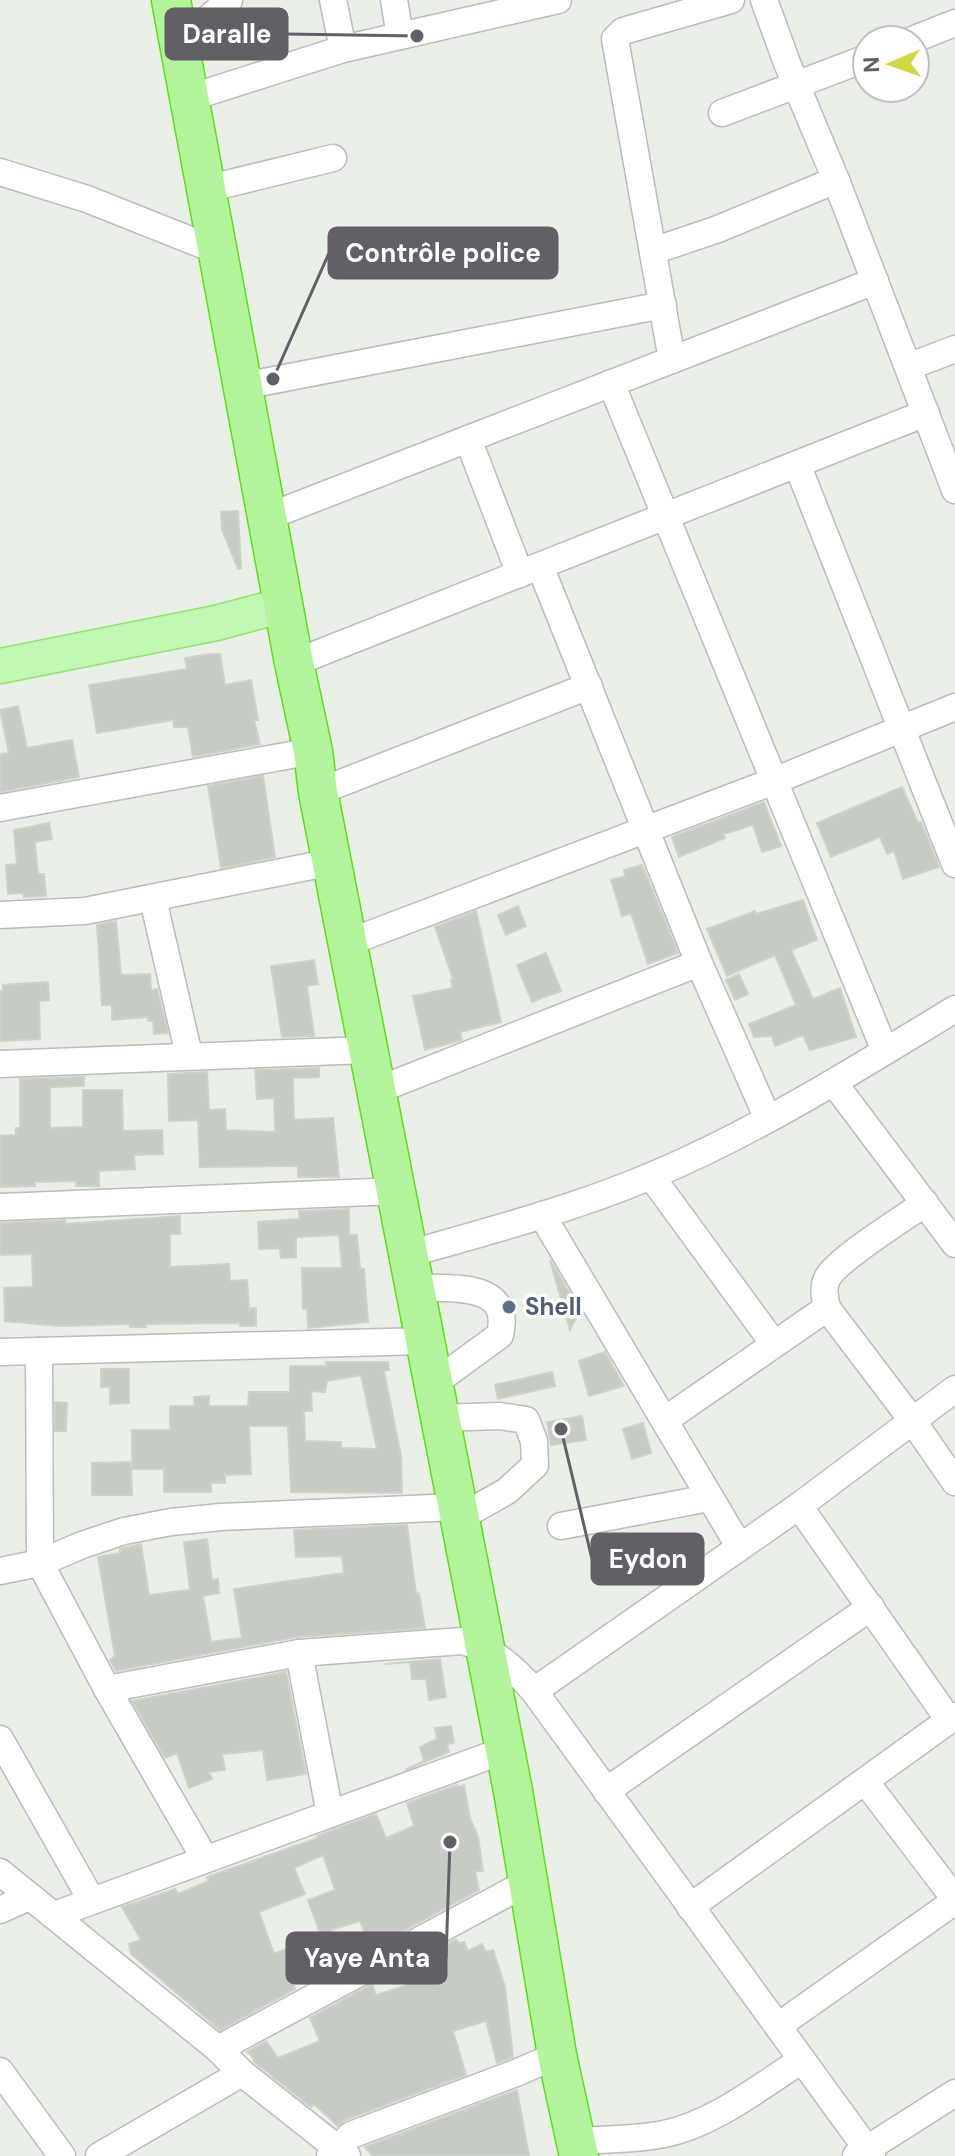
<svg xmlns="http://www.w3.org/2000/svg" width="955" height="2156" font-family="'DM Sans',sans-serif">
	<style>
		.building { fill: #c6cbc4; stroke: #cbd4c7; stroke-width: 2; fill-rule: evenodd }
		.lines { fill: none; stroke-linecap: round; stroke-linejoin: round }
		.minor-casing { stroke: #bdbac0; stroke-width: 29 }
		.major-casing { stroke: #90e46c; stroke-width: 37 }
		.highway-casing { stroke: #5ae017; stroke-width: 41 }
		.minor { stroke: #fff; stroke-width: 26 }
		.major { stroke: #c1f7b5; stroke-width: 34 }
		.highway { stroke: #b3f39b; stroke-width: 38 }
		.service-dot { fill: #5c6f8a; stroke: #fff; stroke-width: 3 }
		.labels { text-anchor: middle; stroke-width: 7; stroke-linejoin: round; paint-order: stroke }
		.service-label { font-size: 24px; font-weight: bold; fill: #4e5e75; stroke: #fff; text-anchor: start }
		.leader { fill: none; stroke: #635f66; stroke-width: 3 }
		.callout-dot { fill: #635f66; stroke: #fff; stroke-width: 3 }
		.callout { fill: #635f66; stroke: #635f66; stroke-width: 3 }
		.callout-label { font-size: 26px; text-anchor: middle; font-weight: bold; fill: #fff }
	</style>
	<rect width="100%" height="100%" fill="#eaefe8"/>
	<g class="building">
		<path d="M238 511 241 568 238 569 222 529 221 512Z"/>
		<path d="M210 654H220L225 685 251 680 258 720H254L260 744 193 757 188 727H174L173 720 97 733 89 685 187 669 185 658Z"/>
		<path d="M18 706 27 748 72 740 79 777 0 792V754L9 753 0 710Z"/>
		<path d="M263 776 275 857 221 868 208 786Z"/>
		<path d="M902 787 918 823 921 822 939 867 903 879 894 851 887 854 880 837 831 857 817 823Z"/>
		<path d="M764 802 781 846 762 852 753 825 723 834 725 838 679 857 672 837Z"/>
		<path d="M49 823 52 839 35 842 38 874H44L46 896 24 897V893L8 894 6 865 17 864 14 830Z"/>
		<path d="M642 865 678 953 648 964 631 913 622 916 611 880 625 876 624 870Z"/>
		<path d="M803 900 817 940 791 950 813 999 840 988 856 1037 810 1050 803 1035 775 1046 772 1036 754 1037 749 1024 796 1005 775 955 727 976 707 929 755 911 756 914Z"/>
		<path d="M518 906 526 926 506 935 498 915Z"/>
		<path d="M476 911 501 1022 460 1032 462 1040 425 1050 413 996 453 988 451 980 453 979 435 927Z"/>
		<path d="M116 921 121 975 150 974 151 990 157 989 168 1033 154 1034 153 1021H148V1017L112 1020V1005H102L97 925Z"/>
		<path d="M546 953 561 991 532 1002 517 965Z"/>
		<path d="M314 960 318 984 307 986 314 1036 282 1037 271 966Z"/>
		<path d="M739 974 748 994 735 1000 726 980Z"/>
		<path d="M48 982 49 1000 39 1001 40 1039 0 1041V991H3V985Z"/>
		<path d="M319 1068V1077L293 1078 294 1120 333 1118 339 1177H298V1166L200 1167 198 1120 169 1121 168 1074 207 1072 209 1110 225 1109 226 1130 275 1132 274 1098 257 1099 255 1070Z"/>
		<path d="M84 1077V1086L50 1087V1128L83 1127V1090H122L123 1131 162 1130 163 1154 134 1155 135 1169 99 1171V1186H76V1181L34 1182 35 1186 0 1187V1136L16 1135V1128H20V1079Z"/>
		<path d="M349 1209V1234L357 1235 360 1269H364L368 1322 308 1328 307 1309H303L302 1268H342L339 1235 296 1237V1257L281 1258 280 1248 259 1249 258 1222 299 1219V1211Z"/>
		<path d="M180 1216V1234H170V1267L229 1264 230 1281 247 1280 249 1308H256V1326H240V1323L146 1324V1327H130V1324L60 1326 5 1321 4 1288 33 1287 32 1254 0 1255V1223L65 1220V1224Z"/>
		<path d="M550 1260 580 1310 570 1330Z"/>
		<path d="M605 1352 624 1386 589 1396 579 1361Z"/>
		<path d="M326 1362H388L389 1370 384 1371 401 1456 402 1493 291 1492 288 1426H249L251 1474 225 1475V1483H211V1492H164V1469H132V1430H170V1406H194V1397L209 1396V1406H248L249 1392H290V1366H326ZM361 1375 377 1449 341 1448V1442L305 1441 304 1411H312L311 1391 325 1392 327 1381Z"/>
		<path d="M101 1369H129V1403L110 1404V1387H101Z"/>
		<path d="M552 1372 555 1386 498 1399 495 1385Z"/>
		<path d="M55 1402 67 1403 66 1431H55Z"/>
		<path d="M582 1416 586 1440 551 1445 547 1422Z"/>
		<path d="M643 1423 651 1453 632 1459 623 1429Z"/>
		<path d="M131 1462 132 1495H92V1463Z"/>
		<path d="M407 1525 416 1594 419 1593 425 1628 296 1637 116 1671 110 1660 115 1656 98 1557 120 1553V1549L141 1544 149 1595 190 1590 184 1542 207 1539 212 1580 218 1579 219 1593 203 1596 211 1642 242 1638 234 1589 344 1573 342 1556 296 1557 294 1530Z"/>
		<path d="M440 1659 446 1697 429 1700 426 1679H412L410 1662 385 1664Z"/>
		<path d="M286 1672 306 1774 267 1780 263 1750 222 1754 225 1770 209 1772 212 1779 189 1788 177 1753 165 1758 132 1701Z"/>
		<path d="M451 1726 454 1743 447 1744 449 1752 405 1770 424 1761 420 1747 437 1739 435 1728Z"/>
		<path d="M457 1785V1787L464 1785 470 1818 478 1837 483 1871H475L479 1890 371 1948 360 1921 330 1930 339 1959H341L343 1963 324 1974 317 1958 288 1969 295 1989 220 2030 131 1954 129 1944 141 1940 122 1907 175 1889 178 1894 209 1881 207 1877 318 1838 317 1836 376 1814 386 1838 414 1826 407 1803ZM323 1855 335 1890 308 1900 320 1933 309 1937 310 1940 274 1954 259 1912 305 1894 294 1868Z"/>
		<path d="M456 1939 459 1943 464 1942 468 1951 482 1944 486 1952 493 1950 505 1987 513 2057 497 2063 486 2021 453 2031 466 2075 345 2120 338 2126 314 2104 311 2107 253 2061 254 2058 247 2052 266 2041 278 2058 320 2041 310 2018 372 1984 376 1995 407 1985 402 1968Z"/>
		<path d="M517 2090 529 2156H373L365 2147Z"/>
	</g>
	<g class="lines">
		<defs>
			<g id="minor">
				<path d="M333 0 343 49"/>
				<path d="M394 0 400 36"/>
				<path d="M764 0 787 63 836 180 955 490"/>
				<path d="M912 40 955 23"/>
				<path d="M179 45 229 0"/>
				<path d="M189 98 343 49 558 0"/>
				<path d="M722 113 867 58"/>
				<path d="M0 172 87 199 218 251"/>
				<path d="M206 189 333 158"/>
				<path d="M653 251 718 229 836 180"/>
				<path d="M672 360 615 39 623 31 731 0"/>
				<path d="M908 367 955 349"/>
				<path d="M611 383 885 1051"/>
				<path d="M243 386 663 305"/>
				<path d="M468 439 520 574"/>
				<path d="M797 464 955 864"/>
				<path d="M267 517 875 281"/>
				<path d="M540 566 699 963 768 1119"/>
				<path d="M294 663 926 413"/>
				<path d="M318 792 589 686"/>
				<path d="M0 808 313 751"/>
				<path d="M153 899 189 1055"/>
				<path d="M0 915 85 911 332 862"/>
				<path d="M347 943 774 781 955 707"/>
				<path d="M0 1064 368 1050"/>
				<path d="M834 1083 955 1244"/>
				<path d="M378 1090 699 963"/>
				<path d="M651 1176 774 1344"/>
				<path d="M925 1203C903 1219 839 1258 828 1277 822 1287 825 1297 827 1308L912 1420 955 1482"/>
				<path d="M0 1207 396 1191"/>
				<path d="M542 1215 739 1546"/>
				<path d="M408 1254C489 1231 573 1209 651 1176 758 1131 856 1069 955 1009"/>
				<path d="M414 1287C450 1290 513 1280 500 1335L433 1384"/>
				<path d="M39 1351 40 1563 107 1689 205 1859"/>
				<path d="M0 1352 425 1341"/>
				<path d="M440 1418 500 1416 526 1420 534 1441 535 1465 507 1491 459 1518"/>
				<path d="M665 1420 827 1308"/>
				<path d="M799 1506 949 1720"/>
				<path d="M561 1526 709 1498"/>
				<path d="M0 1571 40 1563 82 1545 124 1531 171 1522 221 1517 457 1507"/>
				<path d="M299 1653 330 1814"/>
				<path d="M107 1689 299 1653 462 1641C493 1649 513 1667 534 1691L872 2156"/>
				<path d="M534 1691 799 1506 955 1389"/>
				<path d="M0 1739 92 1901"/>
				<path d="M865 1781 955 1899"/>
				<path d="M606 1791 871 1607"/>
				<path d="M0 1872 218 2049 242 2073 347 2156"/>
				<path d="M690 1907 955 1716"/>
				<path d="M0 1910 29 1897"/>
				<path d="M54 1915 505 1750"/>
				<path d="M778 2026 955 1901"/>
				<path d="M218 2049 528 1882"/>
				<path d="M0 2071 62 2156"/>
				<path d="M576 2141C605 2139 635 2140 664 2134 714 2124 759 2087 802 2060"/>
				<path d="M99 2156 242 2073"/>
				<path d="M330 2156 351 2135 516 2073 557 2055"/>
				<path d="M856 2156 955 2093"/>
			</g>
			<path id="major" d="M0 666 216 623 284 605"/>
			<path id="highway" d="M171 0 294 663 313 751 318 792 513 1791 557 2055 579 2156"/>
		</defs>
		<use href="#minor" class="minor-casing"/>
		<use href="#major" class="major-casing"/>
		<use href="#highway" class="highway-casing"/>
		<use href="#minor" class="minor"/>
		<use href="#major" class="major"/>
		<use href="#highway" class="highway"/>
	</g>
	<circle class="service-dot" cx="509" cy="1307" r="8"/>
	<g class="labels">
		<g class="service-label">
			<text x="525" y="1315">Shell</text>
		</g>
	</g>
	<path class="leader" d="M417 36L287 34M273 379L329 253M561 1429L592 1559M450 1842L446 1958"/>
	<g class="callout-dot">
		<circle cx="417" cy="36" r="8"/>
		<circle cx="273" cy="379" r="8"/>
		<circle cx="561" cy="1429" r="8"/>
		<circle cx="450" cy="1842" r="8"/>
	</g>
	<g class="callout">
		<rect x="166" y="9" width="121" height="50" rx="8"/>
		<rect x="329" y="228" width="228" height="50" rx="8"/>
		<rect x="592" y="1534" width="111" height="50" rx="8"/>
		<rect x="287" y="1933" width="159" height="50" rx="8"/>
	</g>
	<g class="callout-label">
		<text x="227" y="43">Daralle</text>
		<text x="443" y="262">Contrôle police</text>
		<text x="648" y="1568">Eydon</text>
		<text x="367" y="1967">Yaye Anta</text>
	</g>
	<g transform="translate(891 64) rotate(268)"><circle r="38" fill="#ffffff" stroke="#c1bfc2" stroke-width="2"/>
	<path d="M0-6L14 30L0 20L-14 30Z" fill="#d0d945"/>
	<text y="-12" font-size="22" font-weight="bold" text-anchor="middle" fill="#635f66">N</text>
	</g>
</svg>
